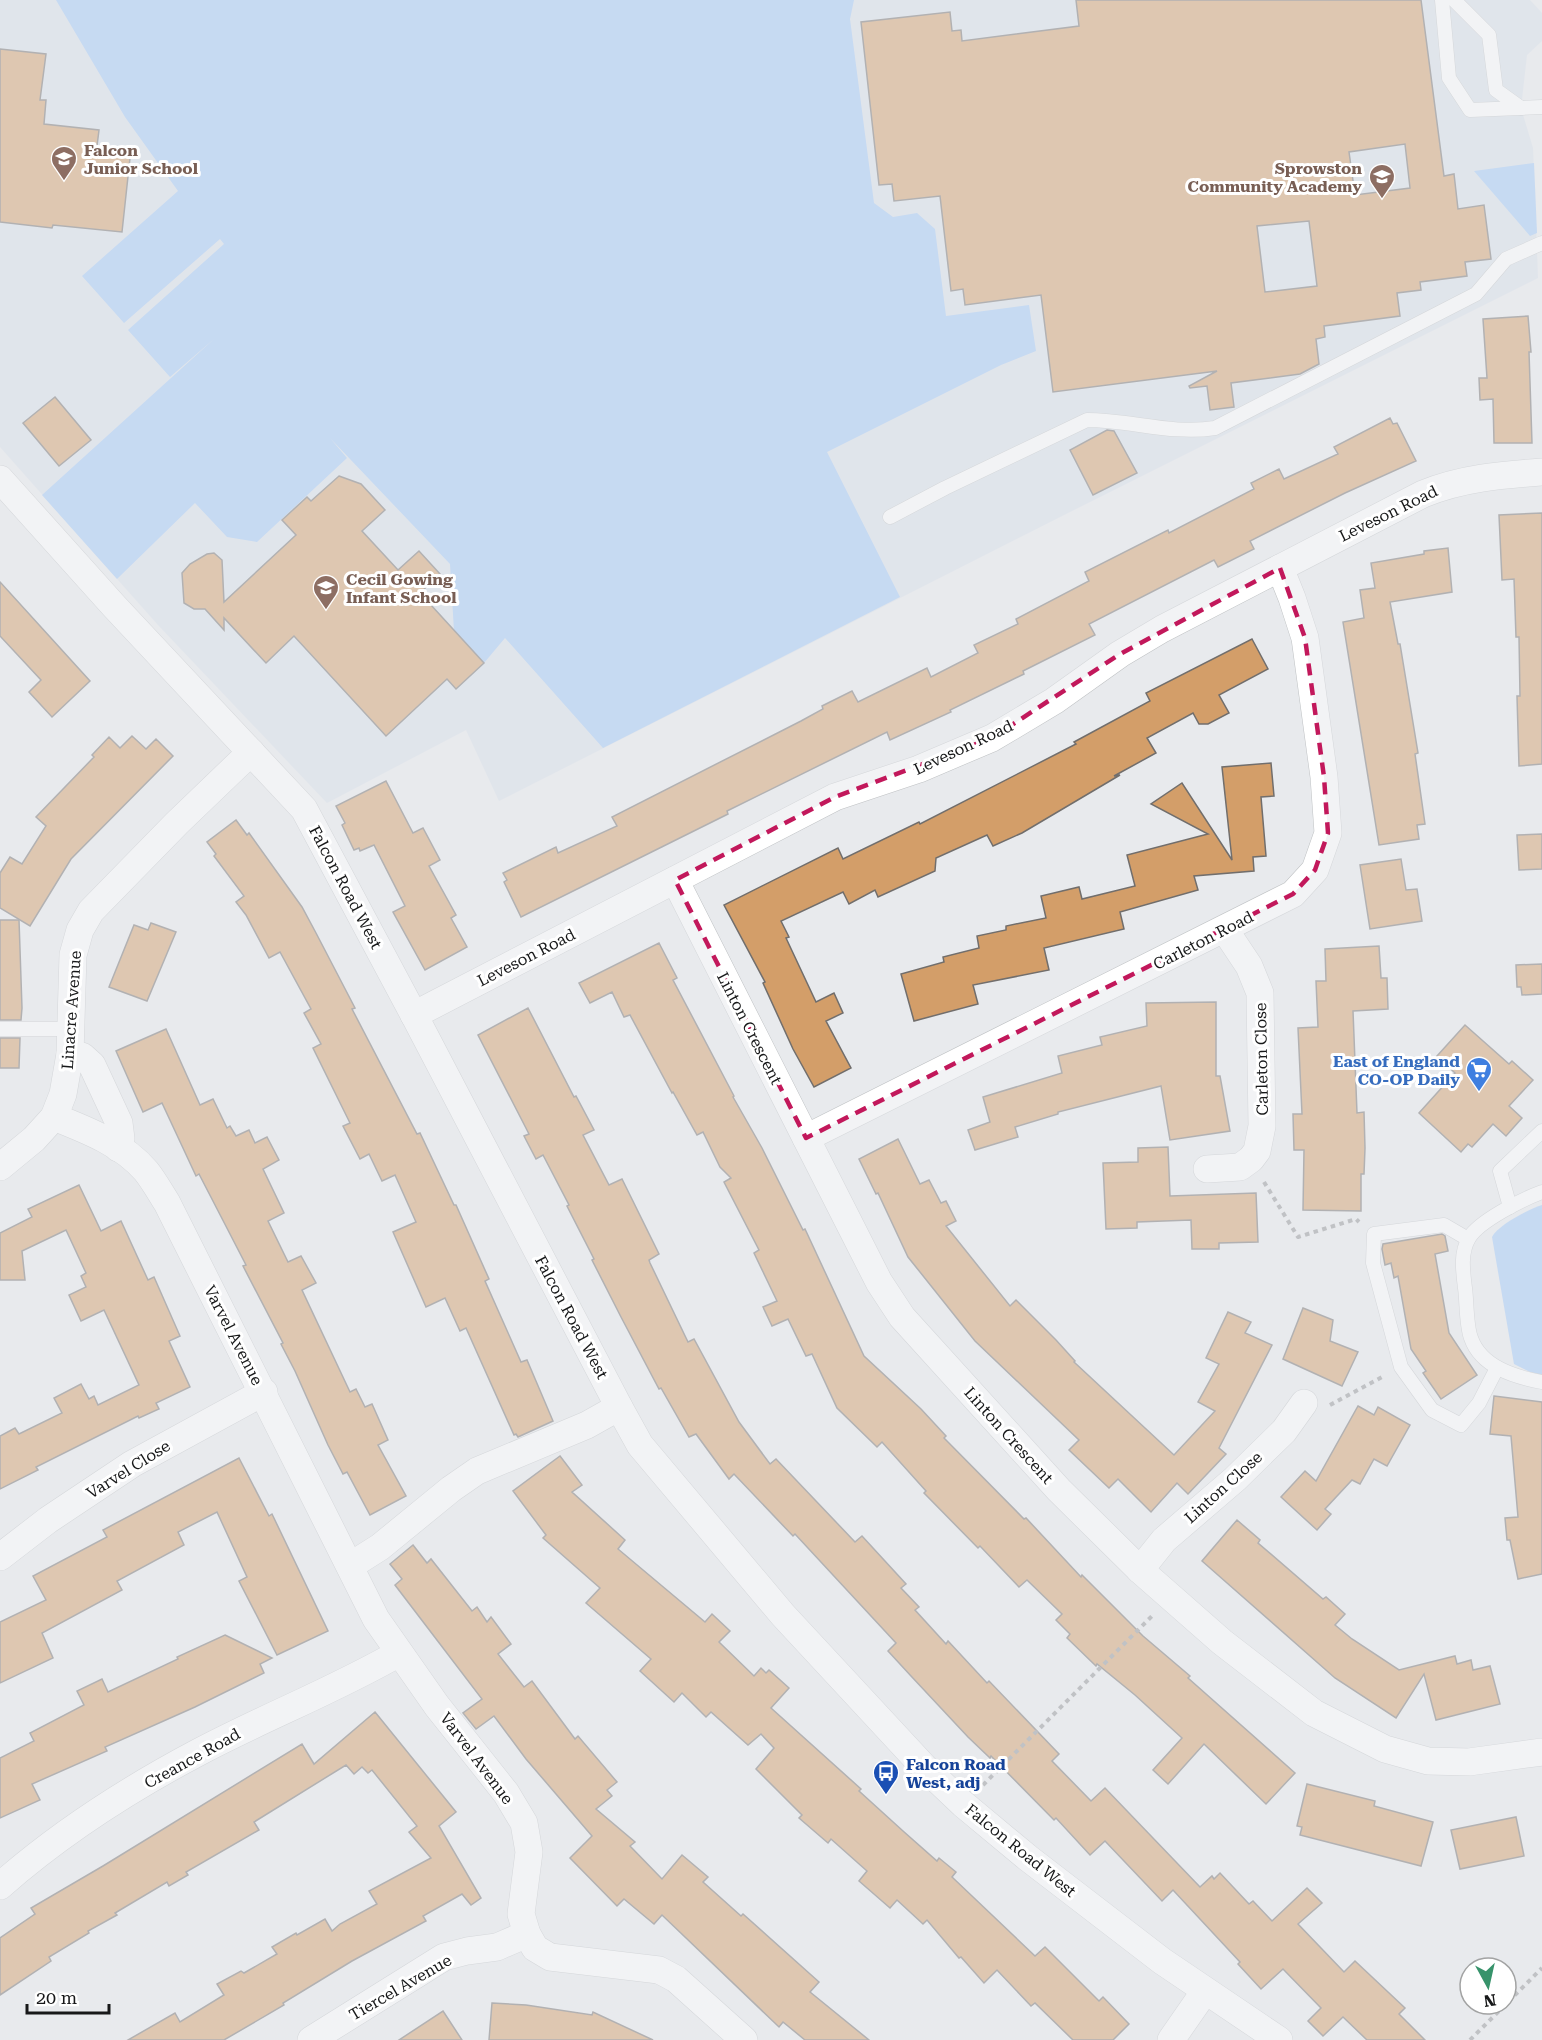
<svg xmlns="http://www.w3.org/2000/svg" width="1542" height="2040" font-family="'Roboto Serif',serif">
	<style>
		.built { fill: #d8e0e9 }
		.green { fill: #9ec7f8 }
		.building { fill: #d39e69; stroke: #716e6c; stroke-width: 1.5; fill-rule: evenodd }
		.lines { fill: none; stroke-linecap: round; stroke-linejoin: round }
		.service-casing { stroke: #bfc2c4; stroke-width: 15 }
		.minor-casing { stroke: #bfc2c4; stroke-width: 28 }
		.path { stroke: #919294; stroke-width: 4; stroke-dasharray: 4.5 4.5; stroke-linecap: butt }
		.service { stroke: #fff; stroke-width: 14 }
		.minor { stroke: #fff; stroke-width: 27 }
		.marked { fill: none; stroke: #c2185b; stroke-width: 4.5; stroke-dasharray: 12 8; stroke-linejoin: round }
		.labels { text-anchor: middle; stroke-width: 6; stroke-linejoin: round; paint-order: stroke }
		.education-label { font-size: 16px; font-weight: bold; fill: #785e54; stroke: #fff; text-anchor: start }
		.street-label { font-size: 16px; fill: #171819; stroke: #fff }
		.shop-label { font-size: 16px; font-weight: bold; fill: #366cbe; stroke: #fff; text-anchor: end }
		.transit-label { font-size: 16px; font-weight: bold; fill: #164399; stroke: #fff; text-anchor: start }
	</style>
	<rect width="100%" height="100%" fill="#e8eaed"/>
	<path class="built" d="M0 0H1530L1542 13V41L1527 55 1521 108 1533 148 1538 278 1074 510 499 801 466 730 327 803 158 625 0 447Z"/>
	<g class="green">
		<path d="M56 0H854L850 19 874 203 893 217 917 213 935 229 946 316 1029 305 1036 351 1001 365 827 452 900 597 603 748 505 638 484 663 454 631 450 564 330 438 347 458 257 542 227 537 195 503 117 579 42 495 214 339 170 377 128 330 224 244 220 239 124 323 82 276 178 191 125 117Z"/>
		<path d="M1534 163 1537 233 1530 236 1474 171Z"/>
		<path d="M1542 1205V1375L1530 1372 1514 1364 1492 1237C1498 1225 1529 1209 1542 1205Z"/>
	</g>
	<g class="building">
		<path d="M1076 0H1421L1444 176 1454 174 1458 209 1484 205 1491 259 1465 262 1467 276 1420 282 1421 290 1397 293 1400 316 1324 326 1325 337 1316 339 1319 364 1300 374 1231 383 1234 407 1210 410 1207 386 1190 388 1189 386 1217 371 1053 392 1041 295 965 305 963 289 951 291 940 196 894 201 892 184 879 185 861 22 950 12 952 31 961 30 962 41 1079 26ZM1405 144 1410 188 1355 195 1349 152ZM1309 221 1317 286 1265 292 1257 226Z"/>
		<path d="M0 49 46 54 40 100H46L44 124 99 130 96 154 130 158 122 232 53 225 52 228 0 222Z"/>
		<path d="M1528 316 1531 352H1529L1532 443H1494L1493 399 1480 400 1479 378H1487L1483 319Z"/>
		<path d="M55 397 91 440 59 466 23 423Z"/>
		<path d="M1390 418 1393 424 1397 423 1416 461 1345 493 1250 541 1254 549 1218 567 1214 560 1089 624 1095 635 1023 671 1024 674 950 710 951 712 890 740 887 732 727 811 728 814 521 917 504 882 507 880 503 873 556 847 558 853 617 826 612 817 801 721 823 709 822 706 852 691 858 702 927 668 931 677 978 653 974 645 1018 624 1016 619 1089 581 1085 572 1168 530 1169 533 1254 489 1251 483 1279 469 1284 479 1338 454 1334 447Z"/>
		<path d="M1107 430 1114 431 1137 473 1093 495 1070 450Z"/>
		<path d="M339 476 361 484 385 510 362 531 398 570 419 551 440 574 420 593 484 663 456 689 447 679 386 736 294 636 266 663 224 618V630L205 609H194L184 603 182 573 190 564 207 554 214 553 222 560 224 602 296 535 282 520 307 497 311 501Z"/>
		<path d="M1542 513V764L1519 766 1517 696H1520L1519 637H1516L1514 579 1502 580 1499 515Z"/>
		<path d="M1448 548 1452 592 1390 602 1398 644H1400L1418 753 1415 754 1425 824 1417 825 1419 839 1379 845 1343 622 1364 618 1360 590 1375 588 1371 563 1424 554V551Z"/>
		<path d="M0 582 90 681 52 717 29 692 41 680 0 636Z"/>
		<path d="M1252 639 1268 669 1219 695 1229 713 1208 724H1199L1193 713 1147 738 1156 753 1114 776 1120 775 1022 833 993 846 987 835 936 858 935 871 878 897 875 890 849 904 843 892 781 921 789 937 786 938 816 1002 834 993 843 1013 826 1021 851 1068 814 1087 793 1049 763 983 765 982 724 905 838 848 843 859 919 822 920 824 1076 744 1074 742 1150 701 1146 693Z"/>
		<path d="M132 736 146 749 156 739 173 756 71 859 30 926 0 908V873L10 857 22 864 46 826 36 817 94 757 92 755 109 737 120 748Z"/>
		<path d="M1271 763 1274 796 1261 797 1266 856 1253 857 1254 871 1194 876 1198 890 1120 912 1124 929 1044 948 1049 970 973 985 978 1004 914 1021 901 974 944 962 943 957 979 948 977 936 1006 930V926L1046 918 1041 896 1079 887 1082 899 1135 886 1127 855 1208 834 1151 804 1182 783 1232 860 1222 767Z"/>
		<path d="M386 781 413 833 423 828 440 860 429 866 456 915 451 918 467 947 425 970 393 912 405 906 374 845 360 851 359 848 354 850 342 825 345 823 336 806Z"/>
		<path d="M236 820 247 835 249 833 302 907 316 933 355 1008 352 1009 417 1134 420 1133 454 1205H456L489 1279 485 1281 521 1362 527 1360 553 1421 518 1437 516 1434 514 1435 466 1328 460 1331 445 1298 426 1307 393 1232 416 1222 395 1175 382 1181 369 1154 360 1159 343 1126 350 1123 313 1048 321 1044 304 1013 311 1009 280 952 269 958 246 915 236 902 244 896 214 856 216 854 207 842Z"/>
		<path d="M1542 834V869L1519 870 1517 835Z"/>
		<path d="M1401 859 1406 890 1417 889 1422 921 1370 929 1360 865Z"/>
		<path d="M0 920H19L22 1008 21 1020H0Z"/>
		<path d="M151 923 176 932 147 1001 109 987 134 925 148 930Z"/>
		<path d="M659 943 677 978 673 980 734 1096 733 1097 762 1148 803 1230 805 1229 864 1356 921 1409 946 1436 944 1438 1024 1519 1026 1518 1081 1577 1082 1575 1143 1636 1190 1676 1188 1678 1295 1773 1266 1804 1204 1744 1168 1784 1153 1770 1182 1738 1135 1695 1097 1664 1096 1666 1067 1638 1070 1634 1056 1620 1062 1614 1027 1580 1019 1587 980 1546 978 1548 924 1493 926 1491 882 1442 877 1447 837 1408 812 1354 806 1356 788 1319 772 1326 763 1307 777 1301 754 1253 759 1250 724 1182 731 1178 720 1167 703 1132 697 1135 673 1092 672 1093 630 1015 624 1017 612 992 590 1003 579 983Z"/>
		<path d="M1379 946 1381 978H1387L1388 1009 1353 1011 1357 1113 1364 1112 1365 1148 1364 1174H1361V1211L1303 1210 1304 1150H1294L1293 1114H1302L1298 1028 1318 1027 1316 981H1326L1325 949Z"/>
		<path d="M1542 964V994L1522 995 1521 987H1517L1516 965Z"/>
		<path d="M1216 1002V1076H1220L1230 1131 1170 1140 1161 1086 1058 1112V1114L1015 1127 1018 1137 975 1150 968 1130 990 1122 983 1097 1062 1073 1058 1056 1102 1045 1100 1037 1147 1026 1146 1003Z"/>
		<path d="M528 1008 574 1097 576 1096 594 1130 583 1135 609 1185 622 1179 659 1254 649 1260 650 1263 688 1342 694 1339 739 1422 770 1464 776 1459 855 1542 862 1536 906 1584 901 1588 919 1607 915 1610 946 1644 948 1641 987 1683 989 1681 1059 1754 1052 1761 1091 1801 1105 1788 1200 1887 1212 1876 1214 1879 1220 1873 1249 1904 1253 1901 1272 1921 1307 1888 1322 1903 1298 1924 1344 1972 1355 1961 1405 2008 1399 2014 1425 2040H1367L1343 2017 1323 2036 1308 2021 1321 2008 1283 1969 1261 1989 1238 1964 1240 1962 1173 1890 1162 1901 1105 1841 1090 1855 1056 1818 1054 1820 991 1756 990 1758 968 1737 911 1676 888 1651 896 1643 795 1534 793 1536 734 1474 729 1479 696 1434 689 1437 661 1388 659 1389 621 1317 592 1260 594 1259 567 1206 569 1205 543 1155 536 1159 524 1136 529 1134 478 1035Z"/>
		<path d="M1465 1025 1509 1064 1512 1061 1533 1080 1509 1106 1522 1118 1506 1136 1493 1124 1472 1147 1468 1144 1461 1152 1419 1113 1455 1073 1437 1056Z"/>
		<path d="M166 1029 200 1105 213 1099 227 1128 230 1126 236 1136 249 1130 255 1143 267 1137 279 1160 263 1169 284 1213 268 1221 288 1262 301 1256 316 1283 302 1290 350 1392 356 1389 365 1407 372 1404 388 1440 378 1445 406 1496 370 1515 347 1472 343 1474 328 1445 295 1371 281 1344 283 1343 243 1266 246 1265 199 1174 196 1176 162 1103 143 1112 116 1051Z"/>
		<path d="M0 1038H20L19 1068H0Z"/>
		<path d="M898 1139 920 1184 929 1180 941 1203 946 1201 956 1221 946 1226 1010 1306 1016 1300 1056 1340 1075 1361 1074 1362 1174 1455 1215 1411 1198 1402 1219 1364 1206 1358 1228 1312 1251 1322 1245 1333 1272 1345 1219 1448 1226 1454 1188 1494 1177 1483 1151 1512 1118 1479 1109 1488 1069 1450 1079 1440 975 1341 908 1257 878 1193 876 1194 859 1159Z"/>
		<path d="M1168 1147 1170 1196 1256 1193 1258 1242 1219 1243V1249H1192L1191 1220 1137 1222V1228L1106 1229 1103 1163 1138 1162V1148Z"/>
		<path d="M79 1185 101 1231 121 1221 148 1280 154 1277 180 1336 169 1341 190 1387 156 1403 159 1409 139 1418 138 1416 36 1467 38 1470 0 1489V1436L15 1428 19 1434 62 1413 54 1398 81 1384 89 1399 94 1396 98 1405 139 1385 104 1310 81 1321 69 1295 86 1287 81 1276 86 1273 66 1230 22 1251 25 1280H0V1233L32 1217 28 1209Z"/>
		<path d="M1442 1234 1445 1236 1448 1251 1435 1254 1449 1333 1477 1375 1441 1399 1423 1373 1426 1371 1411 1349 1398 1276 1394 1278 1391 1263 1385 1265 1382 1249 1383 1244Z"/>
		<path d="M1303 1308 1333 1320 1330 1341 1358 1352 1342 1386 1283 1359Z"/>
		<path d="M1494 1396 1542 1402V1574L1518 1579 1510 1540H1507L1505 1518 1518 1517 1511 1436 1490 1434Z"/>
		<path d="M1358 1406 1374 1415 1378 1407 1410 1425 1387 1466 1374 1459 1360 1484 1352 1480 1325 1509 1331 1514 1317 1530 1281 1497 1305 1471 1316 1481Z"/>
		<path d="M560 1456 582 1485 572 1492 625 1540 618 1549 705 1622 712 1614 730 1631 719 1642 754 1676 761 1668 766 1673 769 1670 789 1688 771 1708 861 1789 859 1791 903 1831 937 1861 939 1858 956 1872 952 1877 1035 1956 1045 1947 1099 2001 1103 1997 1129 2024 1113 2040H1073L1035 2003 1031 2006 997 1970 984 1983 961 1957 959 1958 927 1920 923 1924 897 1900 890 1908 859 1881 867 1871 831 1839 828 1843 799 1818 802 1815 756 1769 774 1748 761 1734 748 1745 711 1712 706 1717 682 1693 674 1702 640 1671 651 1659 586 1603 600 1588 543 1538 546 1535 513 1491Z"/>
		<path d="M239 1458 269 1516 272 1514 328 1631 277 1655 239 1581 247 1577 217 1512 178 1532 184 1545 117 1581 122 1590 42 1633 53 1658 0 1683V1622L46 1600 33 1576 107 1537 103 1530Z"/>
		<path d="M1237 1520 1260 1540 1258 1543 1323 1599 1326 1597 1345 1614 1335 1625 1352 1639 1399 1670 1455 1656 1457 1664 1471 1660 1473 1670 1490 1666 1500 1704 1436 1720 1424 1674 1396 1718 1335 1678 1202 1561Z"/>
		<path d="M413 1545 427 1563 431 1559 472 1611 477 1607 487 1622 491 1617 511 1644 498 1654 524 1687 532 1681 575 1739 578 1736 617 1782 607 1790 612 1796 596 1809 635 1842 630 1846 662 1879 682 1855 708 1877 703 1882 741 1916 743 1914 819 1982 810 1992 869 2040H805L783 2022 779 2027 662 1915 654 1924 624 1899 617 1906 570 1858 592 1836 526 1759 494 1716 476 1729 463 1713 482 1699 395 1585 402 1579 390 1564Z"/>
		<path d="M225 1635 272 1658 260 1664 264 1673 195 1707 105 1747 107 1751 32 1784 40 1800 0 1818V1758L34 1741 30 1733 84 1705 77 1691 102 1679 108 1692 178 1659 177 1657Z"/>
		<path d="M375 1712 456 1812 439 1826 481 1898 471 1905 462 1894 423 1916 426 1921 352 1961 283 2003 284 2005 224 2040H128L175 2013 180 2022 224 1995 217 1984 241 1971 244 1973 277 1954 272 1947 296 1933 297 1935 325 1919 332 1931 340 1924 377 1904 369 1891 431 1858 409 1832 417 1826 372 1770 368 1773 362 1767 354 1774 346 1765 254 1822 259 1830 186 1872 188 1875 169 1886 167 1882 115 1913 117 1915 88 1931 89 1933 49 1957 51 1961 0 1995V1938L35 1914 31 1908 103 1866 302 1744 314 1764Z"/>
		<path d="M1307 1784 1375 1801 1374 1806 1433 1822 1421 1866 1300 1835 1302 1827 1297 1826Z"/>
		<path d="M1516 1817 1524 1856 1460 1869 1451 1830Z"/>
		<path d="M492 2003 526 2005 592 2015 593 2012 653 2040H489Z"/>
		<path d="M443 2011 462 2040H399Z"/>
	</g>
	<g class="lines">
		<defs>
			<g id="service">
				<path d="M1442 0 1449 78 1470 110 1542 107"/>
				<path d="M1454 0 1489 35 1496 90 1521 108"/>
				<path d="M890 517 945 488 1087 420C1130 420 1173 435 1215 428L1476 294 1506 259 1542 243"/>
				<path d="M0 1029H71"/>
				<path d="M1542 1192C1523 1199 1479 1221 1469 1238 1460 1253 1463 1272 1465 1288 1467 1302 1466 1325 1471 1338 1481 1367 1515 1377 1542 1382"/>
				<path d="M1510 1207 1500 1171 1542 1131"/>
				<path d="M1468 1239 1444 1225 1374 1234 1373 1263 1401 1367 1432 1410 1461 1425 1479 1403 1497 1368"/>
			</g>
			<g id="minor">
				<path d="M0 479 114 606 304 809 414 1015 619 1407 640 1445 783 1615 924 1767 963 1804 1028 1858 1162 1961 1279 2040"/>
				<path d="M675 880 879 1282 902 1317 1059 1490 1140 1570 1222 1642 1314 1713 1385 1749 1428 1761 1469 1762 1542 1752"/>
				<path d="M414 1015 835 797 919 769 992 738 1054 701 1120 654 1162 629 1423 494C1462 478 1501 475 1542 472"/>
				<path d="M70 1054 82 1056 92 1065 119 1123 121 1139 118 1148"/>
				<path d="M54 1117C87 1130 123 1144 146 1171 154 1181 160 1192 167 1203L376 1619 437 1706 506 1793 524 1823 529 1852 521 1914 527 1934 535 1948 550 1957 659 1970 676 1979 744 2040"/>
				<path d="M806 1138 1293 894 1315 870 1328 833 1324 777 1305 638 1292 598 1280 568"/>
				<path d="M0 1167 34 1139 54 1117 63 1094 70 1054 73 955 80 930 91 911 177 823 251 752"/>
				<path d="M1207 1169 1240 1167 1251 1159 1257 1151 1262 1126 1260 993 1249 966 1225 930"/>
				<path d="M0 1557 48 1520 132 1464 264 1392"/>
				<path d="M350 1566 380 1547 451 1489 477 1471 587 1425 619 1407"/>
				<path d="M1140 1570 1164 1540 1235 1479 1284 1431 1304 1403"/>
				<path d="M0 1886C59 1834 129 1789 199 1752 265 1717 335 1690 399 1653"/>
				<path d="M311 2040 444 1957 467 1951 497 1947 527 1934"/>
				<path d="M1171 2040 1205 1991"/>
			</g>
		</defs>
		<use href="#service" class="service-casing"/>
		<use href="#minor" class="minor-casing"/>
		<g class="path">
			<path d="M1264 1182 1298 1237 1356 1219 1359 1222"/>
			<path d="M1330 1405 1384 1376"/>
			<path d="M983 1785 1152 1616"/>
			<path d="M1470 2040 1542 1968"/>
		</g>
		<use href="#service" class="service"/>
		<use href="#minor" class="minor"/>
	</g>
	<path d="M0 0H1542V2040H0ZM1280 568 1305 638 1324 777 1328 833 1315 870 1293 894 806 1138 675 880 835 797 992 738 1120 654Z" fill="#e8eaed" fill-opacity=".55" fill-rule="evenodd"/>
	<path class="marked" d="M1280 568 1305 638 1324 777 1328 833 1315 870 1293 894 806 1138 675 880 835 797 992 738 1120 654Z"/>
	<defs>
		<symbol id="school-pin" viewBox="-11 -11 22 30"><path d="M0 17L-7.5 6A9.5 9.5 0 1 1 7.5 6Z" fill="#8d6e63" stroke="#fff"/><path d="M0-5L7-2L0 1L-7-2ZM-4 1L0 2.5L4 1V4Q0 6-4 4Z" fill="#fff"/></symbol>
		<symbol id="supermarket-pin" viewBox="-11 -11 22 30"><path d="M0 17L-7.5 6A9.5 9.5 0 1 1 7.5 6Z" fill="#3f7fe0" stroke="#fff"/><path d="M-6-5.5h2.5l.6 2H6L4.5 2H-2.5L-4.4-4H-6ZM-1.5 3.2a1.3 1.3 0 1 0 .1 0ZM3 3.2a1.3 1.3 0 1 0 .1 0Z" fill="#fff"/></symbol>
		<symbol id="bus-pin" viewBox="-11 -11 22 30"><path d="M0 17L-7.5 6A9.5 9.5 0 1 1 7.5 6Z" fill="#1a4fb4" stroke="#fff"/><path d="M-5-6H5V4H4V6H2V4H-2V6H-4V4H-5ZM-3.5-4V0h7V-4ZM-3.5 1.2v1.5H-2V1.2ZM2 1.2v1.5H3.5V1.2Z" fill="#fff"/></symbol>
	</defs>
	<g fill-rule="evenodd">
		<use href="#school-pin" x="49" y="144" width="30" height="40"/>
		<use href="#school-pin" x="1367" y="162" width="30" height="40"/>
		<use href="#school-pin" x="311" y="573" width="30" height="40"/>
		<use href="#supermarket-pin" x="1464" y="1055" width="30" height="40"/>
		<use href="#bus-pin" x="871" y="1758" width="30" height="40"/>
	</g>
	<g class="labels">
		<g class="education-label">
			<text x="84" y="156">Falcon<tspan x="84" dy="18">Junior School</tspan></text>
			<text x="1362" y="174" text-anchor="end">Sprowston<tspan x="1362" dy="18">Community Academy</tspan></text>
			<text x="346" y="585">Cecil Gowing<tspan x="346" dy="18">Infant School</tspan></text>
		</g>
		<g class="street-label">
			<text transform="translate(1388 513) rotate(-26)" y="6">Leveson Road</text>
			<text transform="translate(963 747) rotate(-25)" y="6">Leveson Road</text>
			<text transform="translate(346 887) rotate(62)" y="6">Falcon Road West</text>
			<text transform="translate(1203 940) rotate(-27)" y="6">Carleton Road</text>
			<text transform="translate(526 957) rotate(-27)" y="6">Leveson Road</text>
			<text transform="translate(71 1010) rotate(-86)" y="6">Linacre Avenue</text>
			<text transform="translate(750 1028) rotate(63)" y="6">Linton Crescent</text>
			<text transform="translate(1261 1059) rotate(-91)" y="6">Carleton Close</text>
			<text transform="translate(572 1317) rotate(62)" y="6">Falcon Road West</text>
			<text transform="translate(234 1335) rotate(63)" y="6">Varvel Avenue</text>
			<text transform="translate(1009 1435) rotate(48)" y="6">Linton Crescent</text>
			<text transform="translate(128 1469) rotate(-32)" y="6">Varvel Close</text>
			<text transform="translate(1223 1487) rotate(-42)" y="6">Linton Close</text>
			<text transform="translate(192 1758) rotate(-29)" y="6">Creance Road</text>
			<text transform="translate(477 1758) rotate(53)" y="6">Varvel Avenue</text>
			<text transform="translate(1021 1850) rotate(39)" y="6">Falcon Road West</text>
			<text transform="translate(400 1987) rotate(-30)" y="6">Tiercel Avenue</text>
		</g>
		<g class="shop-label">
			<text x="1460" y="1067">East of England<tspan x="1460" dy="18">CO-OP Daily</tspan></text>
		</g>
		<g class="transit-label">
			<text x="906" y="1770">Falcon Road<tspan x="906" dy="18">West, adj</tspan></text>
		</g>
	</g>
	<g transform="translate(1488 1986) rotate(172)"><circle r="28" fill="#ffffff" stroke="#a2a3a3" stroke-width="1.5"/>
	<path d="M0-4.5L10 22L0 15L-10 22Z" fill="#37936b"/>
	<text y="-9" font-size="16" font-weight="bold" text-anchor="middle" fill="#171819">N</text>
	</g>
	<path d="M27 2004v9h82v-9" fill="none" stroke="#171819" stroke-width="3"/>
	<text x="36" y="2004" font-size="18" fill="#171819" stroke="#ffffff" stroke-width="4.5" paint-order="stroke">20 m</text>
</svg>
